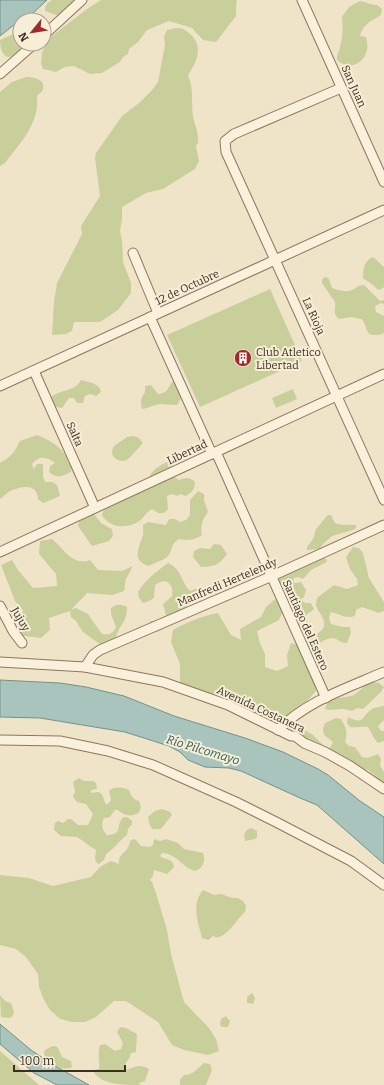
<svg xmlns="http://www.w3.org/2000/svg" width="384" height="1085" font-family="Bitter,serif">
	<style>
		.green { fill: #c9cf9b }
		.water { fill: #a9c4bc; stroke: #6f938a }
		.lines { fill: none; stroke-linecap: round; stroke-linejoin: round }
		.minor-casing { stroke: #8d765c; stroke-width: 11 }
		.minor { stroke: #faf1dc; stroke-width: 9 }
		.labels { text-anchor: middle; stroke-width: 4; stroke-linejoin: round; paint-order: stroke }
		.street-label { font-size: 11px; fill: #3d2e20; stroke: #f7eed8 }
		.poi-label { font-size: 11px; fill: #3d2e20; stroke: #f7eed8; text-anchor: start }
		.water-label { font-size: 12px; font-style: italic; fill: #2f5d5a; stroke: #f7eed8 }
	</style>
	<rect width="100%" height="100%" fill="#f0e4c8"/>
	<g class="green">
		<path d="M52 0H74L69 7 61 15H56L45 11C45 5 47 3 52 0Z"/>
		<path d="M101 0H237L236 6V16L216 42 203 40 192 28 169 21 147 30 138 42 129 49 128 54 123 57 120 62 102 73 90 74 74 66 65 67 56 72 43 69 41 63 42 53 48 39 87 9Z"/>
		<path d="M360 1C366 2 371 5 377 5L382 9 381 15C371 21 363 24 360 36L366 37C367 42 368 46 367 50 364 65 348 70 337 60 337 54 339 52 340 47 343 37 343 28 342 17L349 7Z"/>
		<path d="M176 28C183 28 185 29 190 34 204 46 197 62 188 75 194 89 191 101 193 116 194 124 199 132 198 141 198 144 198 143 196 146L199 161 195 169 163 189 146 193 122 207V219L120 231 122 241 123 262 131 283V293L118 310 100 322H74L72 331 66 334 52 335 54 302 57 283 82 234 81 226 100 196 95 158 96 153 122 116 139 103 152 90 158 82 165 45 164 37 167 30Z"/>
		<path d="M20 31V44H25V46C22 48 22 50 19 53 6 63 0 53 0 40Z"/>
		<path d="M26 77C33 77 46 79 43 89 43 91 39 94 37 96 40 123 20 143 5 163L0 166V92L12 82Z"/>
		<path d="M373 257 384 267V287L380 290 377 289 373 285 363 278C363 270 364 260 373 257Z"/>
		<path d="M326 277 329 279 332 288C342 291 350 294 358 286L364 285 380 301 384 300V304L381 303 375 306 376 312 384 316V333C380 335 378 335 374 335 364 335 368 324 361 319L351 317 339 319C332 313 336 310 335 302L322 283V280L323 278Z"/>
		<path d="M270 289 302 361 200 407 167 335Z"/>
		<path d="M81 380 93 383 99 387 101 392 96 396 90 394 85 396 83 403H77L74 398H69L62 408C54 407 52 405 51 397 61 389 75 392 81 380Z"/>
		<path d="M174 380 183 395 177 405 159 404 147 408 142 409C140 402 141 398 145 392V386L151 385 158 394C170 393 167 386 174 380Z"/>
		<path d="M293 389 297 399 276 408 272 398Z"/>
		<path d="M37 435C48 439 60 446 66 456 68 461 67 462 72 467L71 472C63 476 57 479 49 472L50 466 55 463C47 457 39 455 32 464L34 469 37 464H43V476L45 482H52L57 485 60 496 43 503 38 499C37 483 22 486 10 491 7 493 3 497 0 499V463C12 456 14 453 20 441Z"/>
		<path d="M134 436 139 438 143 443C140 446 130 458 127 460 121 463 112 459 112 452 112 450 113 448 114 446L127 437Z"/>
		<path d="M169 461 177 471 174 477 179 480C186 477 190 477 195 482 195 489 192 492 186 496L180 494 178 496 172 494 167 496 168 509 164 513H158L152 509C145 513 144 518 138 522 126 529 109 528 102 515L104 509 148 480C152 469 159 466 169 461Z"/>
		<path d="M198 491 204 494V500L208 512C202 520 200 526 202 535 195 540 187 541 179 539 170 545 173 548 169 555 165 560 154 563 149 566 132 561 138 549 142 538 144 534 143 529 143 525L148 522 166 525 169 519H175L180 522 186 520 190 515V500Z"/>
		<path d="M94 514 101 523 112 529 113 536 109 541 92 546 78 526 79 521Z"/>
		<path d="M328 515H331L335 523C342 526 348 524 356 525V528L353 530 332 536 325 542 319 549 307 550V547L313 539 316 529Z"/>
		<path d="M52 539C60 545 69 560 80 561 83 562 87 561 90 560L98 570 122 571 133 566 126 579 124 591 112 595 87 593 71 610 76 608 88 614 102 634C109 635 113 634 116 627L111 614V608C117 604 121 604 127 607 127 617 124 622 119 629 117 633 116 638 114 642L102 646 82 631 76 621 71 617 70 611 49 618 50 630 41 638 16 635 21 623 23 610 15 601 1 565 12 560 18 570 33 588 57 586 56 574 39 554 40 541Z"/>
		<path d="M214 544 221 545 227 554C218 566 215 566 201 567L193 557 194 551 200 548 210 549Z"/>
		<path d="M353 547 359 548 363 553 369 578 384 602V611L379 613 362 607 356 610 355 616C345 619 340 614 331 612L329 618 331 624 343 627H350L351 633 347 643C342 643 340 641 336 639 328 636 318 644 313 649L307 646 305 641C310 635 316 635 321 631 330 621 318 614 316 605 316 604 317 599 317 598L334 585 347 589 358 585 357 579 350 569 346 557Z"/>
		<path d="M324 556 327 561 325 563 311 570 303 579 297 577 294 578 293 581 295 583 301 582 306 590 304 597 301 599 305 603H311L314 609 312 611 307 614 306 617 309 626 307 628H304C296 619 297 607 290 597 286 591 278 583 279 575Z"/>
		<path d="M168 563C182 569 181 582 190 591L201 587 206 588C201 600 198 596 190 602 185 607 183 614 178 618 175 621 176 618 172 620 165 624 166 629 157 632L151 629 150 621H156L166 616 163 604 172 596C173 589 172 585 166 581L160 582 155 585 154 598 149 601 143 603 139 598 138 592C146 579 156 572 168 563Z"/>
		<path d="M275 599 284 608 279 620 257 631 260 643 265 654V667L277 671 288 666 287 655 291 643 298 645 315 678 316 691 308 700 279 722 266 725 255 720 228 697 216 693 204 695 180 688V664L171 642 173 630C187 622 202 616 218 613L231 635 241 640 240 629 261 617 266 607Z"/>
		<path d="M373 682 379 683 384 687 381 692 363 709 357 708 352 711C339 706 334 712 325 709 330 693 344 701 355 694 362 690 365 683 373 682Z"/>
		<path d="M384 706V720L378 726 381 731H384V741L378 743 374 738 368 727C362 726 357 728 350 727L347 723 348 717C365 726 361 716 372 709 375 707 380 707 384 706Z"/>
		<path d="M336 718 341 719C346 728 348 732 345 742L349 746 355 747 362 757 367 758 378 754 381 759 380 765 384 772V783L368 770 350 766 295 737 293 731 298 726 313 735 324 746 330 748 333 742 324 735 323 729 325 723Z"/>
		<path d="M79 778 84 781H93L96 783 97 789 91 790V793C93 793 95 792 97 792 104 792 103 800 106 804L109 803 111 800 109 791C113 786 124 787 129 790 130 795 134 800 139 801L141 807 139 813C131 817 124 816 118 810H115L110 817 104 818C101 823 102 831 107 835 125 834 114 825 124 817H127L132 821V824L128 829 127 835C119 841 114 849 106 854L104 860 99 864 96 862 95 859 96 850 88 845 83 841 77 837 61 836 54 830 55 823 58 821 63 823 68 819H71L78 825H87L89 823 93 814 86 804 77 802 73 797C73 795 75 793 75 791 74 783 70 783 79 778Z"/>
		<path d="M162 809 170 812 172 815 161 829H152L149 823 148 817 155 811Z"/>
		<path d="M251 828 257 831V837L255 839 245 841 244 834 248 829Z"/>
		<path d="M134 839 137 841 141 846 150 847 153 845 154 839 160 841 166 839 178 843 184 849 203 853C206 860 203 869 195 871 183 868 176 853 162 853L160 856C165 860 173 858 174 867L167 874 154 870 153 876 150 880 152 882 156 893 167 930 171 954 184 1002 209 1028 216 1039 219 1051 208 1055 184 1050 172 1045 158 1022 126 1001H114L96 1017 85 1022H72L60 1019 50 1010 43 998 39 987 38 974 26 957 16 949 0 945V875L29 878 53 886 91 877 100 867 111 861 119 864C118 856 122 855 127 849 129 847 129 843 131 840Z"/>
		<path d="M203 890 214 895 221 894 232 898H238L243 901 246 906 245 912C238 918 228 935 219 937 217 938 215 937 213 936L208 940 202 938C198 921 191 904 203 890Z"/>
		<path d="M252 993 255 998 253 1004 247 1003V997Z"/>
		<path d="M0 995 5 1001 11 1003 14 1012 12 1017 9 1018 1 1017Z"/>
		<path d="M226 1016 230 1021 228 1027H222L220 1025 221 1019Z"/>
		<path d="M120 1027 126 1028 137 1034 136 1052 131 1053 129 1059 125 1064 127 1070C136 1066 140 1064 149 1069L145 1081 139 1083 140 1085C124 1085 99 1085 93 1070L99 1069C100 1060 97 1054 100 1045L105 1044 115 1051 121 1049 123 1043 117 1032Z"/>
		<path d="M56 1046 58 1048 62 1057 71 1061 72 1067C65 1072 52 1065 46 1060L44 1054V1051L50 1047Z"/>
		<path d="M0 1051 39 1085H0Z"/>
		<path d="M204 1063 210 1064 212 1070 206 1085H180V1080L184 1075C194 1075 196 1069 204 1063Z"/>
	</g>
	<g class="water">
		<path d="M0 0H47L31 15 20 20 0 36Z"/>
		<path d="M0 680 60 683 86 687 124 696 174 716 245 738 283 752 318 769 328 775 360 801 384 817V864L317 805 300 798 241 771 229 768 205 767 188 760 180 752 169 746 125 732 40 718 0 717Z"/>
		<path d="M0 1024 31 1050 55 1066 89 1085H57L34 1073 0 1044Z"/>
	</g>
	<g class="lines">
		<defs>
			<g id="minor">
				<path d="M302 0 384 182"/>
				<path d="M44 35 82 0"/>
				<path d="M0 74 34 44"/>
				<path d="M341 88 234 134 225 141 226 152 384 500"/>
				<path d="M133 253 158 313"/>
				<path d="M150 317 212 454"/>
				<path d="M34 371 95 508"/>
				<path d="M0 386 384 210"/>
				<path d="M216 452 326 698"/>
				<path d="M0 552 384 374"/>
				<path d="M0 606 13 631 22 643"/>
				<path d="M0 662 85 667 163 682 228 705 291 736H295L304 743 325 752 350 766 384 789"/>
				<path d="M85 667 93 655 100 650 272 576 384 525"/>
				<path d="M278 730C307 701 347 688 384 672"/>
				<path d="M0 740 60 741 108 751 153 765 236 802 276 822 351 861 384 885"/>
			</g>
		</defs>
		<use href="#minor" class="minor-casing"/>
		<use href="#minor" class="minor"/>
	</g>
	<defs>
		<symbol id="building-disc" viewBox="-11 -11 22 22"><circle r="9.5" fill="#9e2a2b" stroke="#f7eed8"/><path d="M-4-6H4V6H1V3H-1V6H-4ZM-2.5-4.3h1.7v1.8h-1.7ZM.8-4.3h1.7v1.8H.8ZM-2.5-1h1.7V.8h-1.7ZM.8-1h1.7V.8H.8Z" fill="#fff"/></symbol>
	</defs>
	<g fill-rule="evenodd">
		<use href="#building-disc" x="233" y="348" width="20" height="20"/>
	</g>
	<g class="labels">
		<g class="street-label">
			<text transform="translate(354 86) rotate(66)" y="4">San Juan</text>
			<text transform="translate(187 287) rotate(-25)" y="4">12 de Octubre</text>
			<text transform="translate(314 316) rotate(66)" y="4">La Rioja</text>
			<text transform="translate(75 434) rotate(66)" y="4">Salta</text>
			<text transform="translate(187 452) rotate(-25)" y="4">Libertad</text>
			<text transform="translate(227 582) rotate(-23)" y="4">Manfredi Hertelendy</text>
			<text transform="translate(21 619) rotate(60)" y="4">Jujuy</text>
			<text transform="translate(306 625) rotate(66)" y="4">Santiago del Estero</text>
			<text transform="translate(261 709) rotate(25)" y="4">Avenida Costanera</text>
		</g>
		<g class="poi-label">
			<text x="256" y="356">Club Atletico<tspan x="256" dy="13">Libertad</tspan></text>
		</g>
		<g class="water-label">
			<text transform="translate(203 750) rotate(17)" y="4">Río Pilcomayo</text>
		</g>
	</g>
	<g transform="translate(32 32) rotate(240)"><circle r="19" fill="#f7eed8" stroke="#ada18e"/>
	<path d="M0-3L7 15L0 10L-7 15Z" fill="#9e2a2b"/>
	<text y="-6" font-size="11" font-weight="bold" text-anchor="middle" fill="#3d2e20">N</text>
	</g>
	<path d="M14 1065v6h111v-6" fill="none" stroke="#3d2e20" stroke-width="2"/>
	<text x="20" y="1065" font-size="12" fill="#3d2e20" stroke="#f7eed8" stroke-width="3" paint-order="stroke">100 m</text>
</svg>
